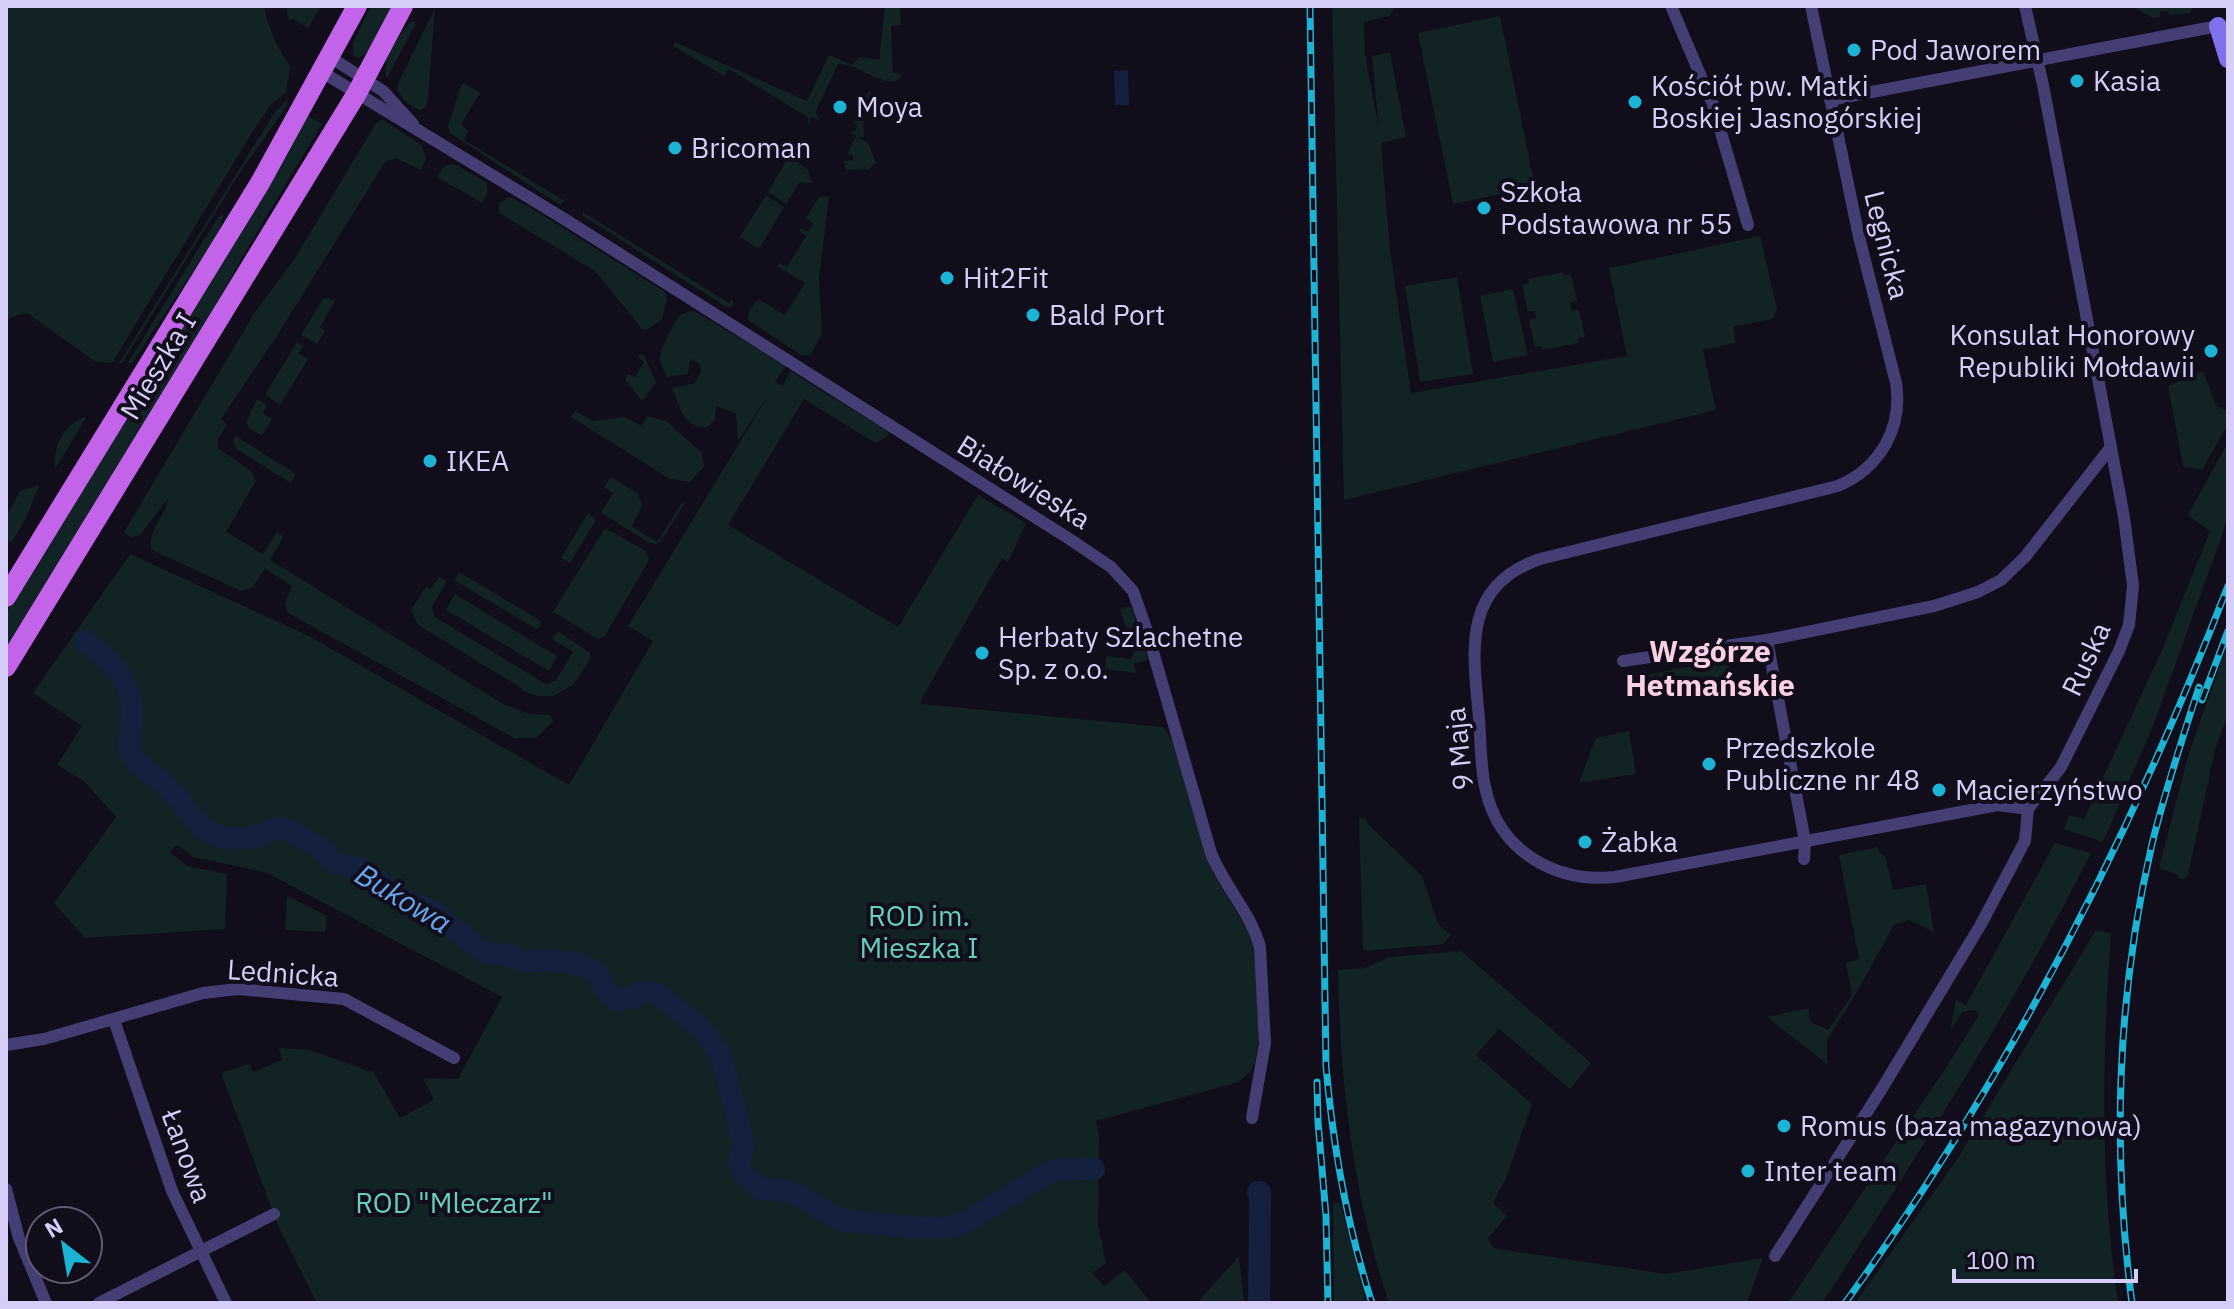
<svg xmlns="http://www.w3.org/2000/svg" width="2234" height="1309" font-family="'IBM Plex Sans',sans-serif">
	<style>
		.green { fill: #112324 }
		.water { fill: #13203e }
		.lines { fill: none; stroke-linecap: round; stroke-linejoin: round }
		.river { stroke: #13203e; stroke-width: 22 }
		.street { stroke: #453e74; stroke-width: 12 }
		.secondary { stroke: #7f71ec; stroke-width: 18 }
		.primary { stroke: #c363ea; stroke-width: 20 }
		.rail-casing { stroke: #1db3d5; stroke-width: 7 }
		.rail { stroke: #110d1b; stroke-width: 4; stroke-dasharray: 12; stroke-linecap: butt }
		.poi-dot { fill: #1db3d5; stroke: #110d1b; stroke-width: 3 }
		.labels { text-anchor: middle; stroke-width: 8; stroke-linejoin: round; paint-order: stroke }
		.poi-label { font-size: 28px; fill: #d6cef8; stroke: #110d1b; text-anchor: start }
		.street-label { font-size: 28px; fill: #d6cef8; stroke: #110d1b }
		.park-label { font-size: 28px; fill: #65cebc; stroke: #110d1b }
		.neighbourhood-label { font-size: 30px; font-weight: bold; fill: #f9d0e6; stroke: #110d1b }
		.water-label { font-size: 30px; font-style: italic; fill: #69a4eb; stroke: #110d1b }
	</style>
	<rect width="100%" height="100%" fill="#110d1b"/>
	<g class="green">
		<path d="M6 6H264C269 30 276 46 290 66L286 92 271 105 253 131 112 363 96 362 27 313 12 317 6 321Z"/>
		<path d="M286 6H321L308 28 293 19 289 20Z"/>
		<path d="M371 6H394L366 54 358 58 353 55V43Z"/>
		<path d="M885 6H900L901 25 891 26 893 73 902 74C894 97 856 61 838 64L816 111 819 120 812 117 807 127 809 118 729 69 724 76 673 46 675 42 807 101 829 55 852 65 859 57 879 60Z"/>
		<path d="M1332 6H1395L1390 16 1364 22 1365 55 1379 129 1372 56 1390 52 1406 137 1381 143 1390 250 1411 393 1627 356 1609 268 1760 236 1777 309 1772 319 1733 327 1736 343 1703 350 1716 410 1344 500Z"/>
		<path d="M2131 6H2193L2190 13 2169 15 2167 11 2160 12V17L2153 18Z"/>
		<path d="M435 8 428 97 426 107 421 110C411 108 398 96 397 86Z"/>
		<path d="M1500 16 1535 187 1453 204 1418 33Z"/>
		<path d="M411 21 416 23 387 78C380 57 399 38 411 21Z"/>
		<path d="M464 83 480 93 461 124 468 131 464 140 565 201 560 205 450 133 448 126 461 85Z"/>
		<path d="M871 91 874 101 867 115 863 116 864 137H858L868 143 876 163 869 169 846 170 844 161 853 160 852 155H847L856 136 850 132 855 131 857 125 854 123 867 93Z"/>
		<path d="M289 98 285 109 243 168 122 363H119L274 113Z"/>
		<path d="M307 115 322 124 244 254 212 312 6 650V613Z"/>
		<path d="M382 119 422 145 426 159 421 170 396 158 385 162 277 336 221 419 227 424 218 439V448L251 471 256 481 226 532 263 554 277 532 284 536 270 560 505 705 530 714 550 715 553 721 536 738H514L288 613 285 603 292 586 265 569 252 588 241 591 152 550C146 532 165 517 168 499L140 535 130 537 124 532 255 312 295 258 376 123Z"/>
		<path d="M789 156 808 170 812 183 800 182 786 204 768 192Z"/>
		<path d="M450 164 456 165 486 182 488 192 482 203 437 177 444 167Z"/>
		<path d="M766 195 784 207 759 249 740 237Z"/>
		<path d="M829 196 819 279 822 334 810 355H801L748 320 749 311 758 299 785 315 805 283 777 266 779 263 787 267 806 236 799 231 801 228 808 232 813 224 806 218 819 197Z"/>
		<path d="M510 197 531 208 665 292 667 299 662 319 648 329H642L595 271 499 213V203Z"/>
		<path d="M583 212 729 303 732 299 734 305 728 308 583 216Z"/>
		<path d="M224 215 216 237 132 363H128L218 217Z"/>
		<path d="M1563 272 1564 276 1571 274 1577 301 1570 303 1572 311 1579 310 1585 337 1578 338V343L1543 350 1542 346 1535 347 1529 320 1536 318 1535 311 1528 312 1522 285 1529 283 1528 279Z"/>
		<path d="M1457 277 1473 374 1420 382 1405 286Z"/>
		<path d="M1513 289 1528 355 1493 362 1480 296Z"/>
		<path d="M328 298 335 301 320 327 325 331 317 344 301 335 323 299Z"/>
		<path d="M694 311 786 366 775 382 783 386 790 371 887 431 889 435 875 443 804 399 728 525 898 627 978 495 1026 523 1008 562 1002 558 921 700V704L1163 727 1173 741 1213 873 1254 941 1259 1037 1255 1062 1250 1072 1239 1082 1096 1121 1099 1134 1098 1226 1106 1263 1092 1273 1104 1286 1125 1270 1151 1303H317L279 1228 221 1073 249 1064 253 1072 282 1060 279 1048 310 1050 374 1073 400 1118 434 1100 423 1078 458 1079 502 997 267 873 193 857 177 845 170 852 187 866 227 874 225 929 85 938 54 903 116 817 84 781 57 765 82 726 33 693 130 554 309 636 569 785 653 641 628 626 768 396 738 441 736 413 716 406 715 420 707 427C684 430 680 406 672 388L695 383 701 371 699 363 690 359 688 374 667 377C665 372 661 365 660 359 659 351 676 317 682 314 685 312 690 312 694 311Z"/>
		<path d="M297 342 303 346 299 354 308 359 280 405 265 395Z"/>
		<path d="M640 354 644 355 656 383 642 401 625 380 628 374 635 377 644 362 638 357Z"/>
		<path d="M2203 371 2216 406 2228 411V424L2202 470 2183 466 2168 386Z"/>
		<path d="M257 399 267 405 263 413 272 419 262 436 249 428 246 422Z"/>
		<path d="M575 411 593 421 625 417 642 426 647 416 666 421 702 453 704 467 690 482 670 479 571 417Z"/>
		<path d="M87 416 55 469C53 446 63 424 87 416Z"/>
		<path d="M236 436 296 474 291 483 236 449 233 441Z"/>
		<path d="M2228 442V514L2221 538 2153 726 2103 842 2064 829 2069 815 2084 819 2163 648 2210 531 2188 515Z"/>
		<path d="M611 477 638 494 642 506 632 526 657 542 681 504 685 503 661 541 656 544 650 543 601 513 613 493 604 487Z"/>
		<path d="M39 485 27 516 12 542 6 540V517L20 491Z"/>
		<path d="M588 513 596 520 570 563 561 558Z"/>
		<path d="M605 528 646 551 649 560 605 636 598 639 553 612Z"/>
		<path d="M459 572 541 621 539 628 536 629 454 580Z"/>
		<path d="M439 577 447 581 432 607 435 617 546 684 556 680 573 652 552 639 558 631 590 653V660L573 685 553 696H537L522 691 521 688 418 625 411 610 426 586 431 589Z"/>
		<path d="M455 594 557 656 549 671 446 610Z"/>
		<path d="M1131 606 1148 660 1134 664 1136 673 1105 669 1106 656 1131 659 1134 651 1120 609Z"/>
		<path d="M2228 643V714L2215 750 2188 875 2184 879H2180L2176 874 2159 868 2188 756Z"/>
		<path d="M1727 659 1732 681 1640 700 1635 677Z"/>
		<path d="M1629 731 1636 774 1579 783 1596 738Z"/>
		<path d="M1365 818 1367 823 1422 876 1438 924 1451 935 1444 944 1363 951 1359 819Z"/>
		<path d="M2055 843 2091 853C2015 1005 1922 1147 1831 1290L1821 1303H1788L1945 1069 1979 1015 1975 1010 1962 1012 1950 1031 1956 1000 1966 1005Z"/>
		<path d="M1878 847 1879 853 1885 856 1893 890 1926 884 1934 932 1909 920 1894 925 1854 997 1827 1040V1064L1767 1017 1808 1008 1810 1022 1828 1030 1852 995 1846 963 1859 959 1839 855Z"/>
		<path d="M287 896 327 916 325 932 285 930Z"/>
		<path d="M2096 930 2111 933C2102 1057 2100 1180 2118 1303H1855L1958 1158Z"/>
		<path d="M1461 951 1591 1063 1570 1089 1499 1029 1476 1055 1532 1104 1507 1176 1493 1203 1507 1216 1488 1238 1493 1248 1666 1274 1763 1258 1747 1303H1389C1353 1195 1340 1083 1338 970L1365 968 1389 957Z"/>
		<path d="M1333 1203H1340L1366 1303H1334Z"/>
		<path d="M1239 1256 1244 1303H1197Z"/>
	</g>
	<path class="water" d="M1128 70 1129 105H1115L1114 71Z"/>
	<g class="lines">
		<g class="river">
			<path d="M85 641C111 660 133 682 132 716 132 725 128 738 129 747 131 763 156 776 167 786 181 799 194 823 209 832 221 840 244 839 258 836 269 833 275 826 287 829L322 849 334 862 365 870 400 898 434 912 485 953 513 956 522 961 550 960 580 964 595 971 608 993 616 1000H621L645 992 656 993 667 1001 701 1028 721 1055 741 1134"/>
			<path d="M744 1144 739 1163 743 1173 761 1189 786 1191 800 1196 840 1220 919 1228 952 1227 966 1222 1046 1174 1056 1170 1094 1169"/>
			<path d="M1258 1192H1260L1259 1303"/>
		</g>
		<g class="street">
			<path d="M1671 6 1713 105 1748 225"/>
			<path d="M1811 6 1859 237 1896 383C1903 428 1880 468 1838 486L1540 559C1461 586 1473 652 1479 718 1481 742 1480 768 1486 791 1500 852 1556 883 1615 877L1998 805 2028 809"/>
			<path d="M330 57 383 91 413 124"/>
			<path d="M322 72 566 220 1071 540 1111 567 1133 591 1147 631 1211 853C1224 886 1251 913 1260 947L1265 1043 1252 1118"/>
			<path d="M1830 100 2218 26"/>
			<path d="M1767 640 1805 841 1804 859"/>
			<path d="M1623 661 1767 640 1934 606 1978 592 2001 580 2025 557 2111 447"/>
			<path d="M114 1020 172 1191 226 1303"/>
			<path d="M6 1045 44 1039 203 993 238 989 344 999 454 1058"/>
			<path d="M6 1189 19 1238 46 1303"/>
			<path d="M1775 1256 1881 1090 1980 926 2025 841 2028 809 2061 767 2119 651 2129 625 2133 586 2124 517 2043 85 2025 6"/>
			<path d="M99 1303 274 1214"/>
		</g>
		<path class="secondary" d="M2218 26 2228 59"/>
		<g class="primary">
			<path d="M6 597 260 183 357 6"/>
			<path d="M6 667 357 93 403 6"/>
		</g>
		<defs>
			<g id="rail">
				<path d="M1310 6 1326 1066C1333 1147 1347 1226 1372 1303"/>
				<path d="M2202 700 2228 631"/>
				<path d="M1317 1082 1318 1122 1326 1216 1328 1303"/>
				<path d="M1845 1303C2005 1083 2130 839 2228 586"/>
				<path d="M2132 1303C2112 1150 2117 995 2152 844 2165 791 2182 739 2199 687"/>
			</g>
		</defs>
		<use href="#rail" class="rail-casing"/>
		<use href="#rail" class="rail"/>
	</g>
	<g class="poi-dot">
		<circle cx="1854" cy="50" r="8"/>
		<circle cx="2077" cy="81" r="8"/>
		<circle cx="1635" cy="102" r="8"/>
		<circle cx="840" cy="107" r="8"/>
		<circle cx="675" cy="148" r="8"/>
		<circle cx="1484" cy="208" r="8"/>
		<circle cx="947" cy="278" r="8"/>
		<circle cx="1033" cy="315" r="8"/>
		<circle cx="2211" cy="351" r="8"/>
		<circle cx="430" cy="461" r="8"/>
		<circle cx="982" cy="653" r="8"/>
		<circle cx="1709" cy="764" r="8"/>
		<circle cx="1939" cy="790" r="8"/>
		<circle cx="1585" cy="842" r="8"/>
		<circle cx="1784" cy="1126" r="8"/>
		<circle cx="1748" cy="1171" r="8"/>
	</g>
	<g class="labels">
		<g class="poi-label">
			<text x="1870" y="60">Pod Jaworem</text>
			<text x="2093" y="91">Kasia</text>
			<text x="1651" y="96">Kościół pw. Matki<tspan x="1651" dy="32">Boskiej Jasnogórskiej</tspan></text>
			<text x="856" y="117">Moya</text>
			<text x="691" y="158">Bricoman</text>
			<text x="1500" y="202">Szkoła<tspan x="1500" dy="32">Podstawowa nr 55</tspan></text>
			<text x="963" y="288">Hit2Fit</text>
			<text x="1049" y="325">Bald Port</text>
			<text x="2195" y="345" text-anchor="end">Konsulat Honorowy<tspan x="2195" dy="32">Republiki Mołdawii</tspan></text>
			<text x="446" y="471">IKEA</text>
			<text x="998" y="647">Herbaty Szlachetne<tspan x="998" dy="32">Sp. z o.o.</tspan></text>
			<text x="1725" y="758">Przedszkole<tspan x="1725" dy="32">Publiczne nr 48</tspan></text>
			<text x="1955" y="800">Macierzyństwo</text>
			<text x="1601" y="852">Żabka</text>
			<text x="1800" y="1136">Romus (baza magazynowa)</text>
			<text x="1764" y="1181">Inter team</text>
		</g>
		<g class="street-label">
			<text transform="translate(1887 245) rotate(76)" y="10">Legnicka</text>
			<text transform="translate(158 366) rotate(-59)" y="10">Mieszka I</text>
			<text transform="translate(1024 482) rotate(32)" y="10">Białowieska</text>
			<text transform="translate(2086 659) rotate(-65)" y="10">Ruska</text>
			<text transform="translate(1459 749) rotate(-96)" y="10">9 Maja</text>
			<text transform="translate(283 973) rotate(4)" y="10">Lednicka</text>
			<text transform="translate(187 1156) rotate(70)" y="10">Łanowa</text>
		</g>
		<g class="park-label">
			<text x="919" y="926">ROD im.<tspan x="919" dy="32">Mieszka I</tspan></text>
			<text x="454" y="1213">ROD "Mleczarz"</text>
		</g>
		<g class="neighbourhood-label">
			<text x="1710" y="662">Wzgórze<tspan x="1710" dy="34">Hetmańskie</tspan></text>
		</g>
		<g class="water-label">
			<text transform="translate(403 899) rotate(31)" y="10">Bukowa</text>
		</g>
	</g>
	<rect width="2234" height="1309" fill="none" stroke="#d6cef8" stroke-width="16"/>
	<g transform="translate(64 1245) rotate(329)"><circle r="38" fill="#110d1b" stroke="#605a73" stroke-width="2"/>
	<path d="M0-6L14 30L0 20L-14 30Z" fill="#1db3d5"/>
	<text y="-12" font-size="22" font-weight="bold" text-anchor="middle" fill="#d6cef8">N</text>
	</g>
	<path d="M1954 1269v12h182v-12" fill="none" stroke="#d6cef8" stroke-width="4"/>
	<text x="1966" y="1269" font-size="24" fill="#d6cef8" stroke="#110d1b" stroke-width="6" paint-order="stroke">100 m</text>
</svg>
